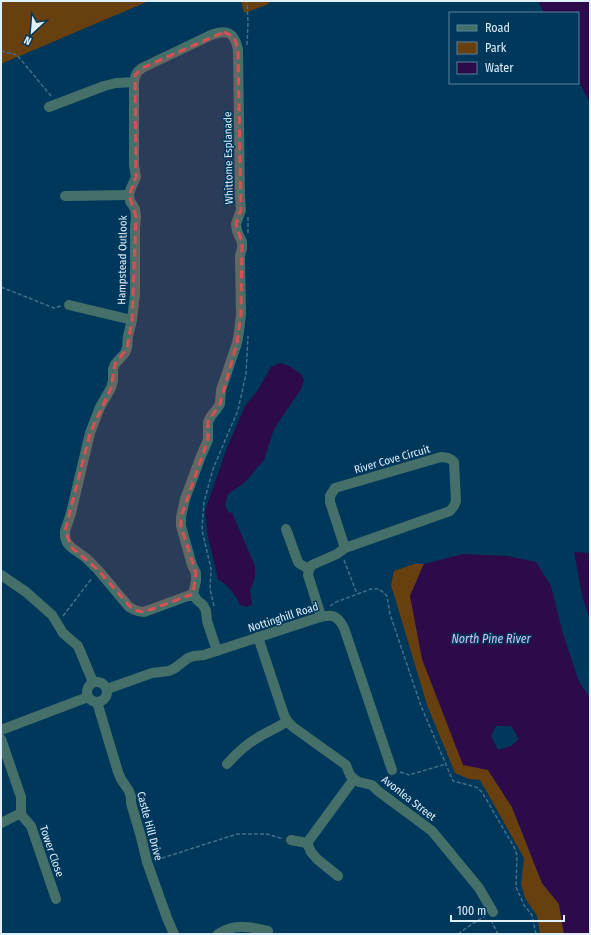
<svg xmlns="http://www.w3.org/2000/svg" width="591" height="935" font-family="'Fira Sans Condensed',sans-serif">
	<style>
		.green { fill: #683f0f }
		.water { fill: #2d0a4a; fill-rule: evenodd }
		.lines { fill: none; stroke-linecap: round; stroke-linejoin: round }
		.path { stroke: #436f8b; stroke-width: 1.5; stroke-dasharray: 4 2; stroke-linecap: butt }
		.minor { stroke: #45706a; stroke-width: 10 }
		.marked { fill: #d85052; fill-opacity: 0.2; stroke: #d85052; stroke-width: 3; stroke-dasharray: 8 5; stroke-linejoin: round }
		.labels { text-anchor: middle; stroke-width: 3; stroke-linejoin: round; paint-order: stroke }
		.street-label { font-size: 11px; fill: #dfeffc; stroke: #00385b }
		.water-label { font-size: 12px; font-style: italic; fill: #dac1fc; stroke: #00385b }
	</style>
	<rect width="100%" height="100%" fill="#00385b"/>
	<g class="green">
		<path d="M1 1H149L1 64Z"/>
		<path d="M241 1H268L269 4 244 13Z"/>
		<path d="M414 564H424L410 596 488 770 512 807 542 883 559 904 564 934H540L537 916 525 898 521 884 524 858 480 780 469 779 455 773 427 705 391 585 394 571Z"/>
	</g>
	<g class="water">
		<path d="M538 1H590V103L578 80V13H544Z"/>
		<path d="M280 363 289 366 301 374 304 380 301 389 274 429 264 460 244 483 228 494 225 505 228 512 232 513 255 566V577L250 590 252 604 247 607 240 605C234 592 229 587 218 579L208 537 205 511 227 448 245 406 258 390 271 367Z"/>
		<path d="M574 552 590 553V621L582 595Z"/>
		<path d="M463 554 508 556 536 562 551 586 563 634 579 682 590 698V934H564L559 904 542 883 512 807 488 770 463 765 422 659 410 596 424 564ZM496 726H511L519 739 511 746 498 750 491 736Z"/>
	</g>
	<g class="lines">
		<g class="path">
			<path d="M247 45 248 22 247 1"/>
			<path d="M1 51 17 55 51 96"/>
			<path d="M248 233V216"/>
			<path d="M1 287 54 308 61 306"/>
			<path d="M344 560 357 594"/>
			<path d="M214 606 210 589 211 569 202 530 204 502 213 469 238 410 246 374 248 336"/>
			<path d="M330 606 336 602 371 589H379L384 593 387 596 390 614 421 706 453 781 476 787 482 792 514 847 517 855 516 887 524 905 532 915 536 934"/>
			<path d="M63 616 92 578"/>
			<path d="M400 772 409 775 446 764"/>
			<path d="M156 860 237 834H267L283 839"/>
			<path d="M491 920 498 934"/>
			<path d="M458 934 472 924 485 916"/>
		</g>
		<g class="minor">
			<path d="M49 107 104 86 116 83 134 82"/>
			<path d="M65 196 129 195"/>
			<path d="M69 305 132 320"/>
			<path d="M286 529 298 562 300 564 309 569"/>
			<path d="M1 575 26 592 52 615 63 633 78 646 93 682"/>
			<path d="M193 594 144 612C138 612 134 610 129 607L98 570 86 558 72 548 67 543 65 537V531L71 513 90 433 100 407 111 388 113 381V369L115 364 125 353 127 348 128 336 132 320 135 294V228L136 217 135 209 130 201 129 195 131 188 136 177 134 165V82C135 76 136 72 142 68L211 35C227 29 234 32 238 49L240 196 241 210 236 224 237 231 242 242V248L240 256 241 314 239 332 237 343 221 390 220 404 216 410 211 416 208 422V440L201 456 185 499 181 517V526L192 565 196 573V581L193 594 197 600 203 605 206 611 207 621 217 651"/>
			<path d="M321 616 308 575 309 569 312 565 337 554 345 548 450 511 454 506 456 501 454 462C450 458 447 457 441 457L335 488 330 496V502L345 548"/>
			<path d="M258 637 284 715 287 721 293 727 346 765 350 775 354 779 359 782 372 785 378 791 432 831 479 888 493 912"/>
			<circle cx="97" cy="692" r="10"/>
			<path d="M107 689 152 673 169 671 175 668 188 658 194 656 204 655 317 618C331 614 337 614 344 628L392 770"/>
			<path d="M97 702 118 772 121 779 129 791 131 797V803L141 837 147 862 167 918 174 934"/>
			<path d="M1 730 88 697"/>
			<path d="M1 739 21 797V813L1 823"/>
			<path d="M227 764C236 754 246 744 259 737 268 731 278 728 287 721"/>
			<path d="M21 813 23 817 31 826 56 899"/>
			<path d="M291 840 307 843"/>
			<path d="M307 843 354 779"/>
			<path d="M307 843 311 852 317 859 338 876"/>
			<path d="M218 934C236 923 250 927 268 931"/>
		</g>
	</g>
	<path class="marked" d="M224 32 234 37 238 49 241 210 236 224 242 242 241 314 237 343 220 404 208 422V440L181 517V526L196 573 193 594 144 612 133 610 98 570 72 548 65 531 90 433 111 388 115 364 127 348 132 320 136 217 129 195 136 177 135 75 142 68Z"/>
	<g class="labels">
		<g class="street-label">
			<text transform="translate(228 158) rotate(-91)" y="4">Whittome Esplanade</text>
			<text transform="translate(122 260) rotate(-89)" y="4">Hampstead Outlook</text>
			<text transform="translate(392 459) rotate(-16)" y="4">River Cove Circuit</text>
			<text transform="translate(283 617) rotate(-18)" y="4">Nottinghill Road</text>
			<text transform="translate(409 798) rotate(38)" y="4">Avonlea Street</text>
			<text transform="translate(150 826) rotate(75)" y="4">Castle Hill Drive</text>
			<text transform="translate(52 851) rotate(71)" y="4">Tower Close</text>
		</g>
		<g class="water-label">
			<text x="491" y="643">North Pine River</text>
		</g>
	</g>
	<rect width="591" height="935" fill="none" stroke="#dfeffc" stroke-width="4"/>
	<rect x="449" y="12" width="130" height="72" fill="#00385b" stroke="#59819b"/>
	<rect x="457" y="25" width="20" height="6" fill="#45706a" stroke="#59819b"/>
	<text x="485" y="32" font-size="12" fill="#dfeffc">Road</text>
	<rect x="457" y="42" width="20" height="12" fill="#683f0f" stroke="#59819b"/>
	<text x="485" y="52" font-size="12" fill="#dfeffc">Park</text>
	<rect x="457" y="62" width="20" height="12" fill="#2d0a4a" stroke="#59819b"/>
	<text x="485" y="72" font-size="12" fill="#dfeffc">Water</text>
	<g transform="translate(32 32) rotate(206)" stroke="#00385b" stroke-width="3" paint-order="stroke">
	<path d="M0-3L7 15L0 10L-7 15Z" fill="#dfeffc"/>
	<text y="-6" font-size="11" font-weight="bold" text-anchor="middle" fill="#dfeffc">N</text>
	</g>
	<path d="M451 915v6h113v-6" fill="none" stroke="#dfeffc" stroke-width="2"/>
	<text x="457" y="915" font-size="12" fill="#dfeffc" stroke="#00385b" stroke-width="3" paint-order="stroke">100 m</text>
</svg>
